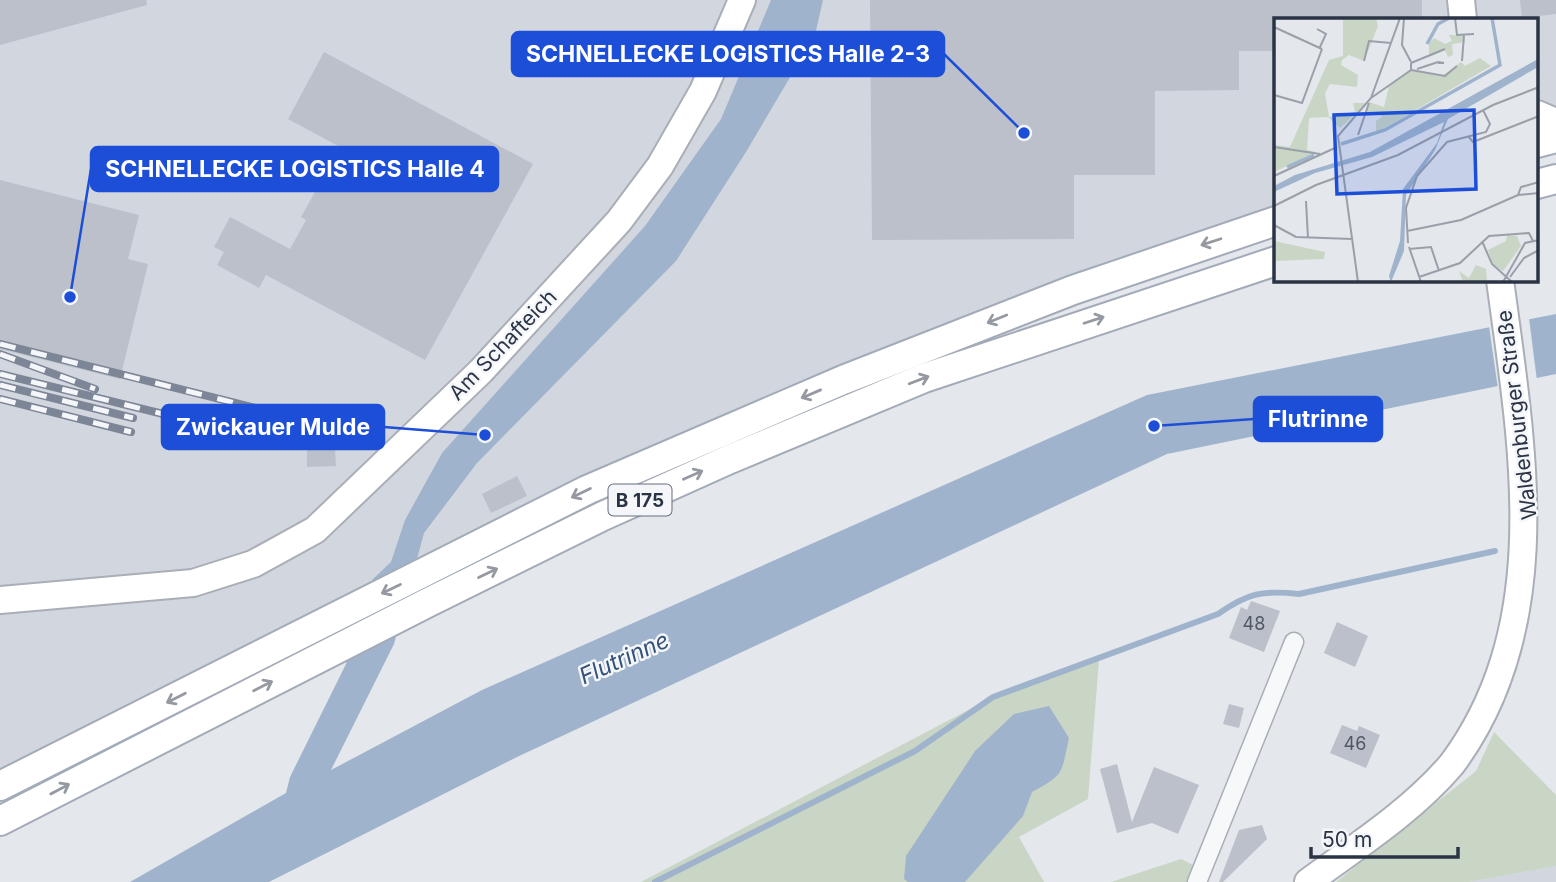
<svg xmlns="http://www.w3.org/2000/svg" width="1556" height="882" font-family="Inter,sans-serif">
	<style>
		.built { fill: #d2d6de }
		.green { fill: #c9d6c5 }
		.water { fill: #9fb4cc }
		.pier { fill: #e4e7ec }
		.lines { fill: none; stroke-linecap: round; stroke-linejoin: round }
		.stream { stroke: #9fb4cc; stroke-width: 6 }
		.building { fill: #bbc0ca }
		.street-casing { stroke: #a9aeb7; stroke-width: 21 }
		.secondary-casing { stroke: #a9aeb7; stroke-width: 30 }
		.primary-casing { stroke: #a3abb8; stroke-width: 32 }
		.street { stroke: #f7f8fa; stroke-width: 18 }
		.secondary { stroke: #fff; stroke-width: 26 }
		.primary { stroke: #fff; stroke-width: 28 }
		.rail-casing { stroke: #7d8696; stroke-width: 8 }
		.rail { stroke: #f4f6f9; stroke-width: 5; stroke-dasharray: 16; stroke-linecap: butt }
		.oneway { stroke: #959aa2 }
		.labels { text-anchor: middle; stroke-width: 5; stroke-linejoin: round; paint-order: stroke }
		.number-label { font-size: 18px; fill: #4f5766 }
		.shield { fill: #f4f6f9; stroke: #676e7b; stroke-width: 2 }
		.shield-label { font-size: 19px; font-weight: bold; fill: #2b3445 }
		.street-label { font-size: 21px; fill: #2b3445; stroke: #f4f6f9 }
		.water-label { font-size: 23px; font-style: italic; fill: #34527a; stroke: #f4f6f9 }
		.inset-river { fill: none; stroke: #9fb4cc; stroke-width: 3.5 }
		.inset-road { fill: none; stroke: #9a9fa9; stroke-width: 2 }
		.view { fill: #1d4ed8; fill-opacity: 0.15; stroke: #1d4ed8; stroke-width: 3.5 }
		.inset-edge { fill: none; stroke: #2b3445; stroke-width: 3.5 }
		.leader { fill: none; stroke: #1d4ed8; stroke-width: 2.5 }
		.callout-dot { fill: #1d4ed8; stroke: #f4f6f9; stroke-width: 2.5 }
		.callout { fill: #1d4ed8; stroke: #1d4ed8; stroke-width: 2.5 }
		.callout-label { font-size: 23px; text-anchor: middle; font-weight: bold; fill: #fff }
	</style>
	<rect width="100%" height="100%" fill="#e4e7ec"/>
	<g class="built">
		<path d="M0 0H1556V119L1537 125V19H1276V210L1113 266 0 772Z"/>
		<path d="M1556 866V882H1469Z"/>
	</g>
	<g class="green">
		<path d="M1099 660 1088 799 1019 837 1044 882H641L993 697Z"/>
		<path d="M1494 732 1556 795V866L1469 882H1336L1476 771Z"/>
		<path d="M1181 859 1201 869 1197 882H1111Z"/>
	</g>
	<g class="water">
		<path d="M771 0H823L815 35 746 152 676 261 477 463 424 533 394 644 331 770 482 690 1147 395 1556 314V374L1167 454 517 757 269 882H130L286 793 290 777 346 664 373 579 391 562 405 520 442 453 645 226 721 119Z"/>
		<path d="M1049 706 1069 738C1061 774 1065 774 1032 792L1023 816 965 882H908L904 879 906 856 975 751 1014 714Z"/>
	</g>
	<path class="pier" d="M1529 318 1537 381 1498 389 1489 326Z"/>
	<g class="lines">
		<path class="stream" d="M655 882 915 751 993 697 1218 614C1248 593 1262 590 1299 594L1495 551"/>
	</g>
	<g class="building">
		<path d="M0 0H146L147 5 0 45Z"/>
		<path d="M870 0H1422V19H1276V51H1239V90L1155 91V175H1074V239L872 240Z"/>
		<path d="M1520 0H1556V14L1522 18Z"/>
		<path d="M324 52 533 164 425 360 266 275 259 288 217 265 224 252 214 247 230 217 290 249 306 220 301 217 340 147 288 119Z"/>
		<path d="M0 180 139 215 128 259 148 264 120 379 0 349Z"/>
		<path d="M335 448 336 466 307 467V450Z"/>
		<path d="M517 476 527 496 491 513 482 494Z"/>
		<path d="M1251 601 1280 611 1264 652 1229 638 1241 607 1247 610Z"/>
		<path d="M1337 622 1368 636 1355 667 1324 653Z"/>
		<path d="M1229 704 1244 708 1239 728 1223 724Z"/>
		<path d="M1342 725 1357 731 1359 726 1380 735 1366 768 1330 753Z"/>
		<path d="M1117 764 1132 822 1154 767 1199 785 1178 834 1152 823 1117 833 1100 769Z"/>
		<path d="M1262 825 1267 839 1223 882H1219L1239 830Z"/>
	</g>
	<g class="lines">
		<defs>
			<path id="street" d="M1197 882 1294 642"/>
			<g id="secondary">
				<path d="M1461 0 1463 19"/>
				<path d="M1537 114 1556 122"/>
				<path d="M0 600 193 583 253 564 315 530 481 371 619 221 660 166 703 91 742 0"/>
				<path d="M1308 882C1357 846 1412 811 1452 764 1556 624 1522 445 1500 280"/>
			</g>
			<g id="primary">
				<path d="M1537 143 1556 138"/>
				<path d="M1537 184 1556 179"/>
				<path d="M0 786 587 490 843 380 1073 290 1276 221"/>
				<path d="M0 821 427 603 603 516 730 459 924 378 1276 261"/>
			</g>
		</defs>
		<use href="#street" class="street-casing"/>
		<use href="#secondary" class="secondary-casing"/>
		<use href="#primary" class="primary-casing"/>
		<use href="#street" class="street"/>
		<use href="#secondary" class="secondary"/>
		<use href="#primary" class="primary"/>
		<defs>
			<g id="rail">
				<path d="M0 344 259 409"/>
				<path d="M0 354 95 389"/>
				<path d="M0 374 212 426 315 437"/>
				<path d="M0 385 133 418"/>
				<path d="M0 399 131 432"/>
			</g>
		</defs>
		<use href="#rail" class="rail-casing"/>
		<use href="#rail" class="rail"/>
	</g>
	<defs><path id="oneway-shaft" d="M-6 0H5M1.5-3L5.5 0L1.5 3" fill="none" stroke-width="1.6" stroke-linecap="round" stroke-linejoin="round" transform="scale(1.75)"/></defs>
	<g class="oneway">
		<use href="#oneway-shaft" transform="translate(1211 242) rotate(162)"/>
		<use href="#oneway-shaft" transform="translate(997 319) rotate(158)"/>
		<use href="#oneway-shaft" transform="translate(1094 320) rotate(-18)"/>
		<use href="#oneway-shaft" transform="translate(919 380) rotate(-21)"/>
		<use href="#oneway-shaft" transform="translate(811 394) rotate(157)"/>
		<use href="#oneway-shaft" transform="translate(693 475) rotate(-24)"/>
		<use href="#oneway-shaft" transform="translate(581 493) rotate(154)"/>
		<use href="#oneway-shaft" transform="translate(488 573) rotate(-26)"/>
		<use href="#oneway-shaft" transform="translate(391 589) rotate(154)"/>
		<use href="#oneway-shaft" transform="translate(263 686) rotate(-27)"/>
		<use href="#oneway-shaft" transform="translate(176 698) rotate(153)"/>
		<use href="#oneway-shaft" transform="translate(60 789) rotate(-28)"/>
	</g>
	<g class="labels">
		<g class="number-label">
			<text x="1254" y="630">48</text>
			<text x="1355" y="750">46</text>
		</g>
		<rect class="shield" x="608.5" y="484.5" width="63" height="31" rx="5"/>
		<g class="shield-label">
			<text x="640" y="507">B 175</text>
		</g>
		<g class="street-label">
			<text transform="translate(503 345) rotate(-46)" y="7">Am Schafteich</text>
			<text transform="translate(1517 415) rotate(-97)" y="7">Waldenburger Straße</text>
		</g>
		<g class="water-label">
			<text transform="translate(624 658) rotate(-24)" y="8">Flutrinne</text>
		</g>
	</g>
	<g transform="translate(1274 18)">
		<rect width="264" height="264" fill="#e4e7ec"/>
		<path d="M69 0H102L104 8 90 43 75 37 68 42 67 47 84 57 83 69 56 66 51 75 55 99 81 94 79 85H93L66 110 54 99 35 100 33 132 42 134 0 154 1 127 16 129 55 42 69 38ZM175 17H190L191 24 178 26 179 37 174 39 171 32 155 39V25L160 20 171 26 178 23ZM206 40 217 48 102 115V103L108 99 105 94 92 97 95 84 110 89 115 68 137 52 168 58 187 44 191 48ZM233 217 243 218 247 228 229 253 219 247 214 232 232 223ZM0 223 51 234 50 241 0 243ZM202 247 212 251 213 264H189L185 253 195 260Z" fill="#c9d6c5"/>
		<path d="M264 41V49L174 101 161 132 132 177 130 233 117 264 115 258 126 223 129 171 163 125 170 104 98 139 41 155 0 174V168L21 157 96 134Z" fill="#9fb4cc"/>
		<path class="inset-river" d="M153 26 164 6 175 0M67 126 111 112 226 47 218 0M13 149 40 137"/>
		<path class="inset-road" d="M130 0 128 27 137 44M181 0 183 17 200 16M0 9 48 31M43 11 52 16 46 29M90 43 95 23 117 25M188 43 190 17M137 45 171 31M143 51 164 44 170 45H164M137 52 171 58 183 48M0 77 28 85 48 31M97 80 137 52V45M84 117 95 85M194 118 199 124 265 98M0 129 46 136M0 158 63 129M244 177 247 169 265 164M32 183 34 220M0 188 42 167 124 137 219 87 265 69M0 207 22 219 78 221M133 213 187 202 244 177 265 175M208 223 218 246 238 264M134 225 132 190 143 158 173 124 212 114 216 106 209 92M135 229 147 264M135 231 157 229 165 253M145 259 186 245 215 218 255 215 259 223M236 259 250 240 265 232M84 264 64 118 97 80 126 0M229 264 251 225 265 222"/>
		<path class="view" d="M200 92 202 171 63 176 60 97Z"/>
		<rect width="264" height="264" class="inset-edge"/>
	</g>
	<path class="leader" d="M1024 133L944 54M70 297L91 169M1154 426L1254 419M485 435L384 427"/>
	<g class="callout-dot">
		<circle cx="1024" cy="133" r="7"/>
		<circle cx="70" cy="297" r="7"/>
		<circle cx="1154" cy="426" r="7"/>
		<circle cx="485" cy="435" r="7"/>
	</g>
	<g class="callout">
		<rect x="512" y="32" width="432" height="44" rx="7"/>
		<rect x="91" y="147" width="407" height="44" rx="7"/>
		<rect x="1254" y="397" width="128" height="44" rx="7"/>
		<rect x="162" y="405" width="222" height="44" rx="7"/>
	</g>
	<g class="callout-label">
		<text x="728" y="62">SCHNELLECKE LOGISTICS Halle 2-3</text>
		<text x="295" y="177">SCHNELLECKE LOGISTICS Halle 4</text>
		<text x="1318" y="427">Flutrinne</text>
		<text x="273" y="435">Zwickauer Mulde</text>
	</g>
	<path d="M1311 847v10h147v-10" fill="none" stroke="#2b3445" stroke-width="3.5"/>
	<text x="1322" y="847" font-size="21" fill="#2b3445" stroke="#f4f6f9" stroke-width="5" paint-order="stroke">50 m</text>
</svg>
